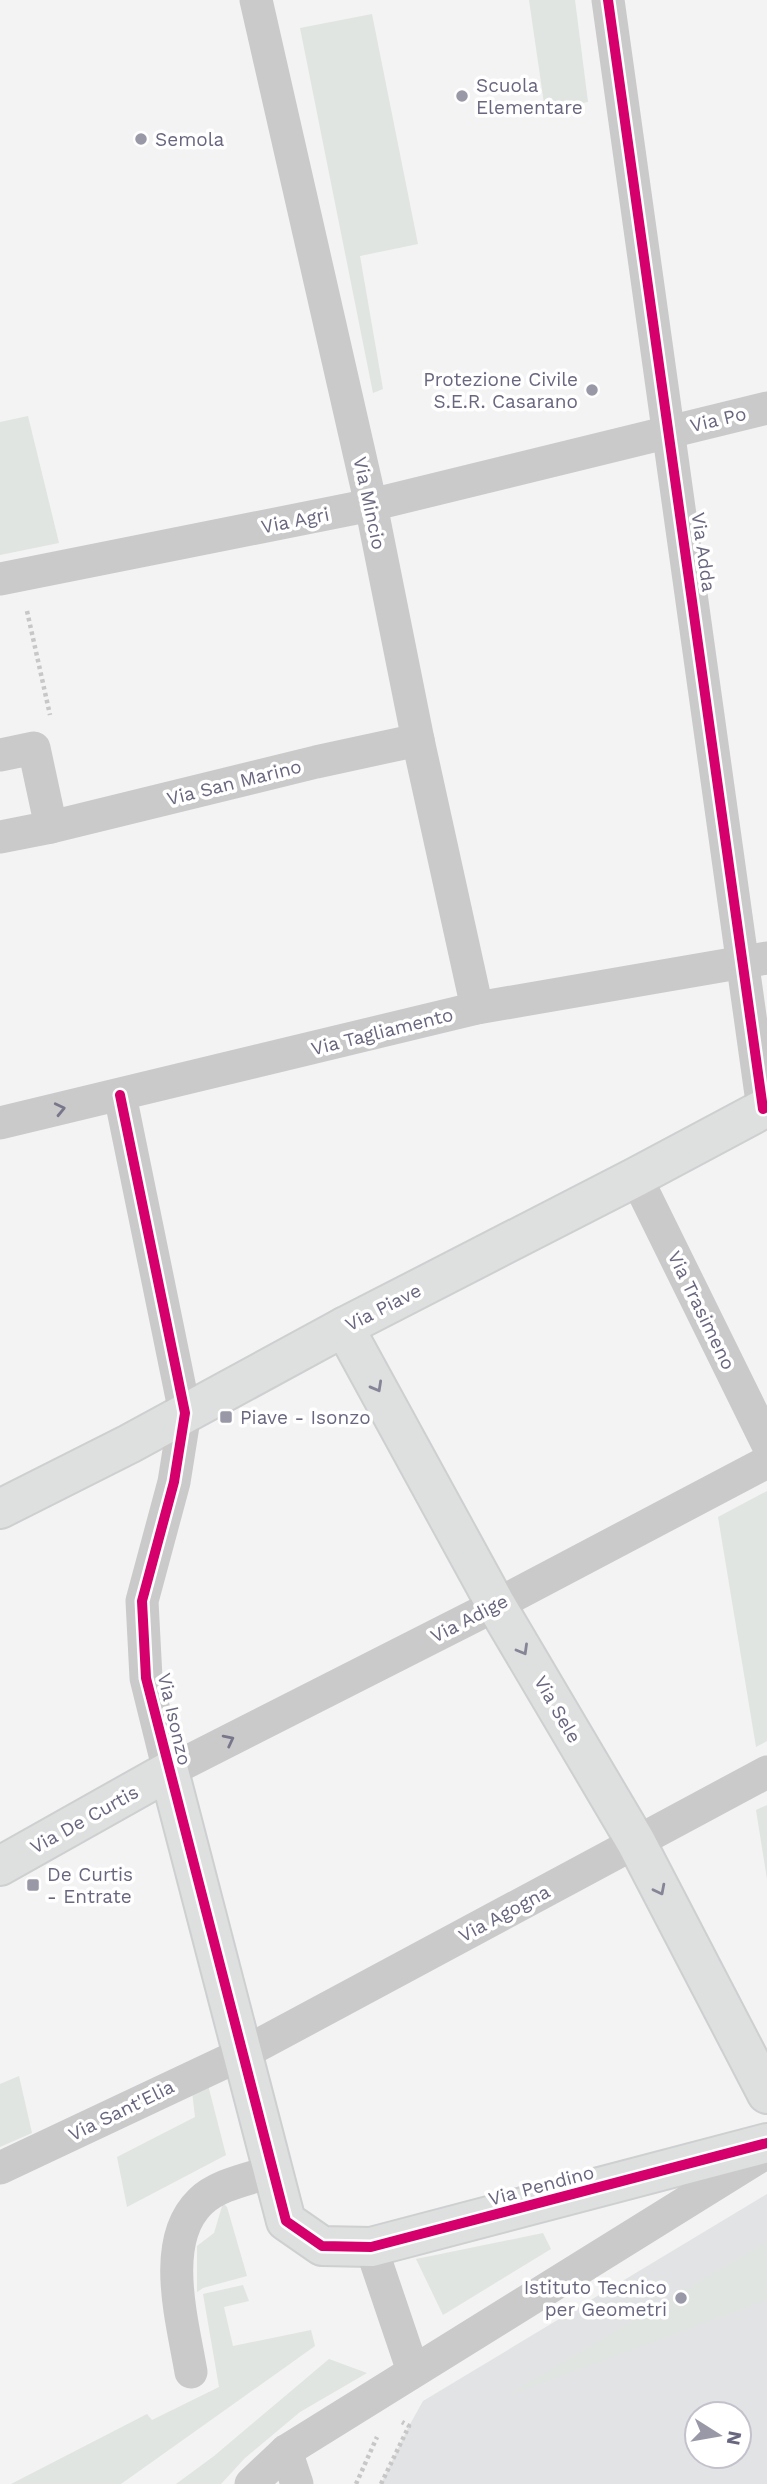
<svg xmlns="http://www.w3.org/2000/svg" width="767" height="2484" font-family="'Work Sans',sans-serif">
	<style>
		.built { fill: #e2e3e4; fill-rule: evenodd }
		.green { fill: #e0e5e1 }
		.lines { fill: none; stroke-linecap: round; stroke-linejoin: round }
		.secondary-casing { stroke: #cecfd0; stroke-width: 42 }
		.path { stroke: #c7c7c8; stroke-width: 4.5; stroke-dasharray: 3.5 3.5; stroke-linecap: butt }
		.street { stroke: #cacacb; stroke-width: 33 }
		.secondary { stroke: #dedfdf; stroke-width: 38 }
		.cycleway-casing { stroke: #fff; stroke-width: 15 }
		.cycleway { stroke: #d6006c; stroke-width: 10 }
		.oneway { stroke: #78768a }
		.oneway2 { stroke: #868597 }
		.poi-dot { fill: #9998a7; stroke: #fff; stroke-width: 2.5 }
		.labels { text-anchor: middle; stroke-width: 7; stroke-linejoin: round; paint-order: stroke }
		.poi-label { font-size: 19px; fill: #69677f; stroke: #fff; text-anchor: start }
		.street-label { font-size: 19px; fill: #69677f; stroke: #fff }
	</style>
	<rect width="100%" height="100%" fill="#f2f3f2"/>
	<path class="built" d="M767 2194V2484H381L409 2426 423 2401ZM697 2414H739V2456H697Z"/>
	<g class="green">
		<path d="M529 0H575L588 102 545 110Z"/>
		<path d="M372 14 418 244 360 256 383 389 373 393 300 28Z"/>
		<path d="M28 416 59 543 0 555V422Z"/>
		<path d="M767 1491V1741L756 1747 718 1517Z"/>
		<path d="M767 1805V1879L756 1810Z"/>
		<path d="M19 2076 32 2133 0 2147V2084Z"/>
		<path d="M208 2085 226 2155 127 2207 117 2157 195 2117 192 2091Z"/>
		<path d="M223 2203 227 2207 247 2276 203 2288 197 2292V2246L214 2233Z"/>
		<path d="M543 2233 551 2249 443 2315 416 2259Z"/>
		<path d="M767 2242V2300L506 2396Z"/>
		<path d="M243 2285 249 2301 224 2307 233 2346 311 2330 315 2346 121 2484H11L147 2414 152 2420 219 2387 203 2294Z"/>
		<path d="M329 2359 367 2373 300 2412 245 2458 221 2484H176L214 2456Z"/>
	</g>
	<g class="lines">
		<defs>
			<g id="secondary">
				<path d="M344 1327 496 1605 636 1842 767 2094"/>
				<path d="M0 1509 129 1444 344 1327 636 1177 767 1107"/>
				<path d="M0 1866 169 1771 286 2221 322 2246 371 2247 767 2143"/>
			</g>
		</defs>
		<use href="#secondary" class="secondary-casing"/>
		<g class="path">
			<path d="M27 611 50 715"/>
			<path d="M356 2484 377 2437"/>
			<path d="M381 2484 409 2426 402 2422"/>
		</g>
		<g class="street">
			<path d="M256 0 371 505 418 740 477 1008"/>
			<path d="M608 0 763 1109"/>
			<path d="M0 579 371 505 767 408"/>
			<path d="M0 755 34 748 51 827 0 837"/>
			<path d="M51 827 316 762 418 740"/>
			<path d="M120 1095 185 1413 174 1482 142 1601 146 1678 169 1771 496 1605 767 1462"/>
			<path d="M0 1123 477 1008 767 958"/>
			<path d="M636 1177 767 1443"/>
			<path d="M0 2168 242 2054 767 1772"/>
			<path d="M371 2247 413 2371"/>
			<path d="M191 2372C183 2323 159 2242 200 2202 218 2184 250 2179 273 2171"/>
			<path d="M286 2451 297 2484"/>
			<path d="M251 2484 286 2451 767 2152"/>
		</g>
		<use href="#secondary" class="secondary"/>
		<defs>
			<g id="cycleway">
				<path d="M608 0 763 1109 767 1107"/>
				<path d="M120 1095 185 1413 174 1482 142 1601 146 1678 286 2221 322 2246 371 2247 767 2143"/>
			</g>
		</defs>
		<use href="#cycleway" class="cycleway-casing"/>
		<use href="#cycleway" class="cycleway"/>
	</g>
	<defs><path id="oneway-chevron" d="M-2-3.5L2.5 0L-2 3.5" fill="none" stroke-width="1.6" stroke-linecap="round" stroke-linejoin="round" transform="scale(1.75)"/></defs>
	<g class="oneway">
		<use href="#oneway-chevron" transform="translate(60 1109) rotate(-13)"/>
		<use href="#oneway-chevron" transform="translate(229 1740) rotate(-27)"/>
	</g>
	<g class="oneway2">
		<use href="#oneway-chevron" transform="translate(377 1387) rotate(61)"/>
		<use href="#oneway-chevron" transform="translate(523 1650) rotate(60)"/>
		<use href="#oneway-chevron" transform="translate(660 1890) rotate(63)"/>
	</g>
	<g class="poi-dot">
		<circle cx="462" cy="96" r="7"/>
		<circle cx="141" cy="139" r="7"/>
		<circle cx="592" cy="390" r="7"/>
		<rect x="219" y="1410" width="14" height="14" rx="3.5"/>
		<rect x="26" y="1878" width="14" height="14" rx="3.5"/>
		<circle cx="681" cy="2298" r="7"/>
	</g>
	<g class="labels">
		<g class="poi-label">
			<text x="476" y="92">Scuola<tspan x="476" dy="22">Elementare</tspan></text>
			<text x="155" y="146">Semola</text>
			<text x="578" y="386" text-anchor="end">Protezione Civile<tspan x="578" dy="22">S.E.R. Casarano</tspan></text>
			<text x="240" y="1424">Piave - Isonzo</text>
			<text x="47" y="1881">De Curtis<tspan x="47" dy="22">- Entrate</tspan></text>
			<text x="667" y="2294" text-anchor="end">Istituto Tecnico<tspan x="667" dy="22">per Geometri</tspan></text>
		</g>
		<g class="street-label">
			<text transform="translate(718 419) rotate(-13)" y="7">Via Po</text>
			<text transform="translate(370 503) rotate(78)" y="7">Via Mincio</text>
			<text transform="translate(295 520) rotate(-11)" y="7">Via Agri</text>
			<text transform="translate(704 552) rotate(82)" y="7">Via Adda</text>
			<text transform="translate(234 782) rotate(-14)" y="7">Via San Marino</text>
			<text transform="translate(382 1031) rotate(-14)" y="7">Via Tagliamento</text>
			<text transform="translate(383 1307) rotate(-27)" y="7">Via Piave</text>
			<text transform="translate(702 1310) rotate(64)" y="7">Via Trasimeno</text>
			<text transform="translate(469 1618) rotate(-27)" y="7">Via Adige</text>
			<text transform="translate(558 1709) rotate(60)" y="7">Via Sele</text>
			<text transform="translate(175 1719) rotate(77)" y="7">Via Isonzo</text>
			<text transform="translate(84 1819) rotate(-29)" y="7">Via De Curtis</text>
			<text transform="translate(504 1913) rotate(-28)" y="7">Via Agogna</text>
			<text transform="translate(121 2110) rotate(-26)" y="7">Via Sant'Elia</text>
			<text transform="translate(541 2185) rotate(-15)" y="7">Via Pendino</text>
		</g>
	</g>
	<g transform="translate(718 2435) rotate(101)"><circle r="33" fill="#ffffff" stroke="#c3c2cc" stroke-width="2"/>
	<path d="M0-5L12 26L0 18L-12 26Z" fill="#9998a7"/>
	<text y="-10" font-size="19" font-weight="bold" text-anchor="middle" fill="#69677f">N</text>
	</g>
</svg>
